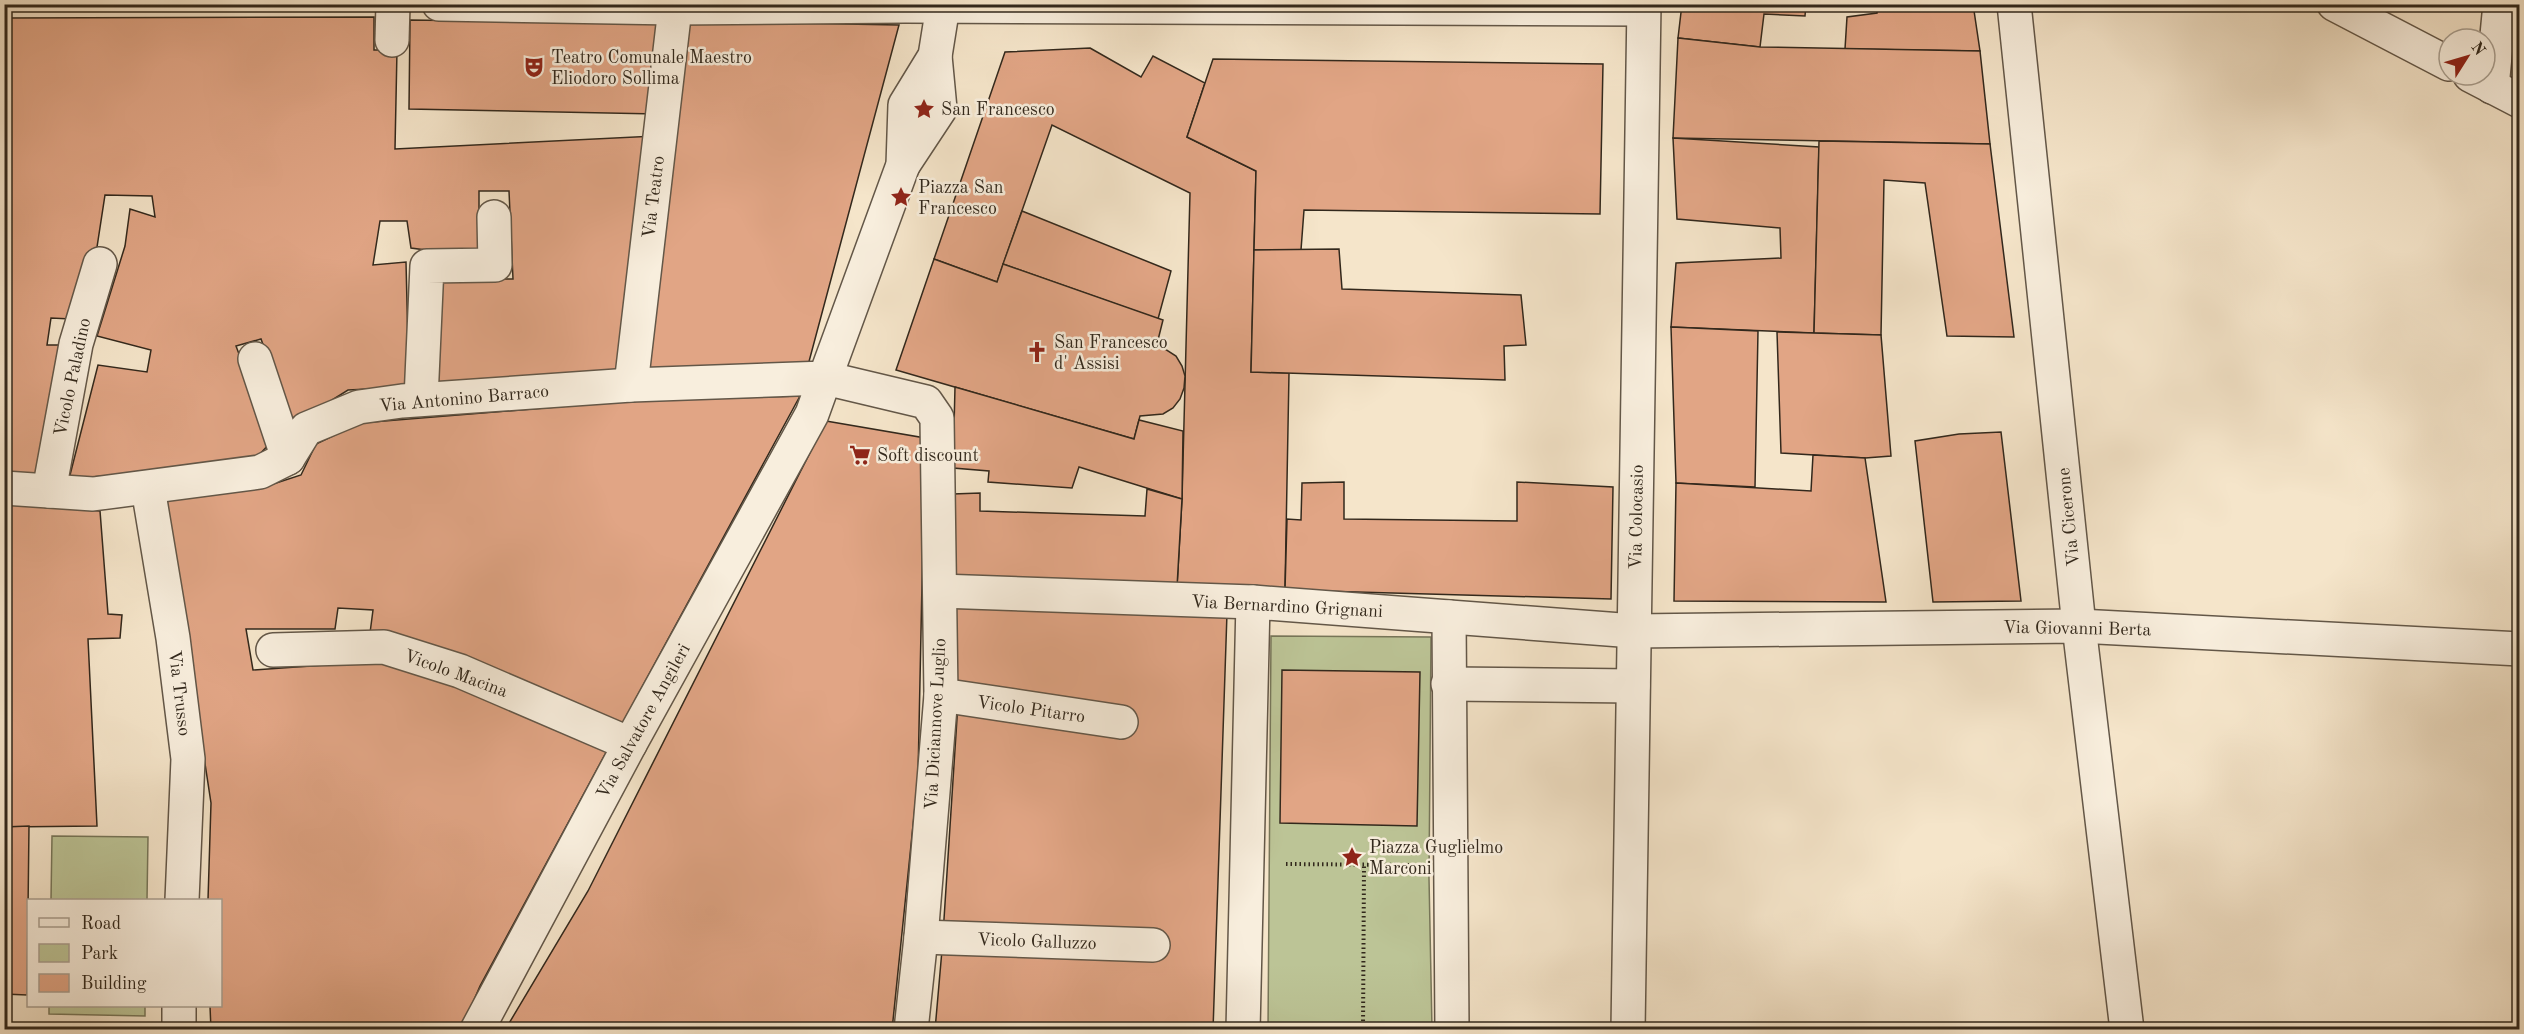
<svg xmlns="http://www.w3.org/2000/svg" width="2524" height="1034" font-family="'Old Standard TT',serif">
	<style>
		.green { fill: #bcc496; stroke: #777659; stroke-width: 1.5 }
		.building { fill: #e1a585; stroke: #32281c; stroke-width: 1.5 }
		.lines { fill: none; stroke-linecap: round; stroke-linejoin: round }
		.minor-casing { stroke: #635748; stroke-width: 36 }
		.path { stroke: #32281c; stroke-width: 4; stroke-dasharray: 1.5 3; stroke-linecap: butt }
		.minor { stroke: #f8eedd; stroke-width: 33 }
		.labels { text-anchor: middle; stroke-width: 5; stroke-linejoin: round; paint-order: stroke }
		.poi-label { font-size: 18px; fill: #32281c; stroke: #f8eedd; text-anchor: start }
		.street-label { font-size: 18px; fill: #32281c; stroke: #f8eedd }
	</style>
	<rect width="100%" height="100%" fill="#f5e5ca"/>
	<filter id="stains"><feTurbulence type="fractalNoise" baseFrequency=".00333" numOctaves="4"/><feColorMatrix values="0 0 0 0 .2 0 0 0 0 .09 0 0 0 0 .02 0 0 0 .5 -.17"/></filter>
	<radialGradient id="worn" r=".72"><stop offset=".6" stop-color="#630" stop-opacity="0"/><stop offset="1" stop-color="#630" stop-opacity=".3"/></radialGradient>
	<g class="green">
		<path d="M1271 636 1431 637 1429 878 1432 1029 1268 1030Z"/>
		<path d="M52 836 148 837 147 900H51Z"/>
		<path d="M49 1006H145V1016L49 1014Z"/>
	</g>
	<g class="building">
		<path d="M1682 4H1806L1805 16 1764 14 1760 47 1678 38Z"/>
		<path d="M1877 4H1973L1980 51 1845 49 1847 17 1877 13Z"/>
		<path d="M374 17V50H397L395 149 655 136 625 377 434 386 440 279H513L509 191H479V257L411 248 407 221H380L373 265 406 262 409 387 348 390 292 425 261 339 236 346 272 441 258 456 216 466 69 479 98 365 147 372 151 350 97 336 125 246 130 209 155 217 152 196 105 195 97 247 71 319 51 318 47 345H62L39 476 4 473V18Z"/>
		<path d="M410 20 658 24 657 114 409 109Z"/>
		<path d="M683 21 899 25 807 369 641 376Z"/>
		<path d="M1678 38 1760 47 1980 51 1990 144 1673 138Z"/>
		<path d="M1090 48 1141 77 1153 56 1205 83 1187 137 1256 171 1251 372 1289 373 1285 590 1177 587 1182 499 1190 193 1052 125 997 282 934 259 1005 52Z"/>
		<path d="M1213 59 1603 64 1600 214 1304 210 1301 250H1254L1256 171 1187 137Z"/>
		<path d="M1673 138 1819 147 1814 333 1671 327 1676 263 1781 258 1780 228 1677 219Z"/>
		<path d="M1819 141 1990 144 2014 337 1947 336 1925 183 1884 180 1881 335 1814 333Z"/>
		<path d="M1022 211 1171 271 1158 319 1003 264Z"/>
		<path d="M1339 249 1342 289 1521 295 1526 345 1504 346 1505 380 1251 372 1254 250Z"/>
		<path d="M934 259 997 282 1003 264 1163 320 1157 344 1176 356 1182 366 1185 376 1184 388 1180 399 1173 408 1163 414 1140 416 1134 439 896 370Z"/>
		<path d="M1671 327 1758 331 1755 487 1676 483Z"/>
		<path d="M1777 332 1881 335 1891 456 1865 458 1781 453Z"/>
		<path d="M955 387 1134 439 1139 420 1183 431 1182 499 1079 467 1072 488 988 482 989 471 953 468Z"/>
		<path d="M800 396 622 724 370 633 373 610 338 608 335 629H246L253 670 381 661 461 686 608 749 480 986 461 1030H211L210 1006H220V900H208L211 803 165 501 261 488 301 475 316 444 360 423 629 401Z"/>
		<path d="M826 421 925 438 918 777 892 1030H505L588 891Z"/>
		<path d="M2001 432 2021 601 1933 602 1915 441 1959 434Z"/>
		<path d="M1813 455 1865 458 1886 602 1674 601 1676 483 1811 491Z"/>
		<path d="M1344 482V519L1517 521V482L1613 487 1611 599 1285 590 1287 519 1301 520 1302 483Z"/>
		<path d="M1147 489 1182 499 1177 587 953 578V494L980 493V511L1145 516Z"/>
		<path d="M4 502 100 511 108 614 122 615 120 638 88 639 97 826 4 827Z"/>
		<path d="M955 604 1227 613 1213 1030H935L942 950 958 703Z"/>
		<path d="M1282 670 1420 672 1417 826 1280 823Z"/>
		<path d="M29 826 27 995 4 994V827Z"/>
	</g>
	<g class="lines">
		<defs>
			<g id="minor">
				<path d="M439 4 675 8 905 6 1643 9"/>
				<path d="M2014 4 2079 626 2127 1030"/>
				<path d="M2334 4 2449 64"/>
				<path d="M392 40 393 4"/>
				<path d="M2470 75 2520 101"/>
				<path d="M2492 87 2500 4"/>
				<path d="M903 165 940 109 935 56"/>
				<path d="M255 359 288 458"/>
				<path d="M631 385 675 8"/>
				<path d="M421 399 427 266 495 265 494 217"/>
				<path d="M4 488 93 494 260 472 288 458 306 429 359 407 402 401 631 385 825 378 903 165 905 105 935 56 943 6"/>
				<path d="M148 488 173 638 188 759 182 900"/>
				<path d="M49 491 76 344 100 264"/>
				<path d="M940 591 1253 602 1634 631 2079 626 2520 649"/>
				<path d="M1449 617 1452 1030"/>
				<path d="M273 650 384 647 460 671 630 744"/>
				<path d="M1448 684 1633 686"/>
				<path d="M941 695 1121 722"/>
				<path d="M921 937 1153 945"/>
				<path d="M179 1030V1006"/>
				<path d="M477 1030 630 744 812 414 825 378 926 402 937 418 941 695 921 937 911 1030"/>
				<path d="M1243 1030 1253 602"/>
				<path d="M1628 1030 1644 4"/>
			</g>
		</defs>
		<use href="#minor" class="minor-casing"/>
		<g class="path">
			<path d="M1286 864 1413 865"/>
			<path d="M1363 1030 1364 865"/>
		</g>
		<use href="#minor" class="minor"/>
	</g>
	<defs>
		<symbol id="theatre-bare" viewBox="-9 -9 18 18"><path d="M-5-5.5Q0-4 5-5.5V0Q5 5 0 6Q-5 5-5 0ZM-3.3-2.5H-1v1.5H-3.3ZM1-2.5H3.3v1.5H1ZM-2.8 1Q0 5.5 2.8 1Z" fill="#8f2418" stroke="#f8eedd" stroke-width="2.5" paint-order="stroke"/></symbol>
		<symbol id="sight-bare" viewBox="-9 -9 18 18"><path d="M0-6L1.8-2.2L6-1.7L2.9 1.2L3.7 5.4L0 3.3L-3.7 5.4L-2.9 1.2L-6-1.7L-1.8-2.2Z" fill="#8f2418" stroke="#f8eedd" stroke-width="2.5" paint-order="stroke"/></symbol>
		<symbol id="church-bare" viewBox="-9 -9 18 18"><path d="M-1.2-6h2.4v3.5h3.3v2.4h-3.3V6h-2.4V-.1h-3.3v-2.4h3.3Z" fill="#8f2418" stroke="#f8eedd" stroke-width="2.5" paint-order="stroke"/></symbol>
		<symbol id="supermarket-bare" viewBox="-9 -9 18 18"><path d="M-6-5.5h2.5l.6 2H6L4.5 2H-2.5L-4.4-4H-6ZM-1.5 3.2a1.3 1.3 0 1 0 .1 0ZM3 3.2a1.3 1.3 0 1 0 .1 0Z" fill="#8f2418" stroke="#f8eedd" stroke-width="2.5" paint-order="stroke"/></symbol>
	</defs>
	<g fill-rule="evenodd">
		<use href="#theatre-bare" x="519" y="52" width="30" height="30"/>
		<use href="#sight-bare" x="909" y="94" width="30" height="30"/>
		<use href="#sight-bare" x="886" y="182" width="30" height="30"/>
		<use href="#church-bare" x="1022" y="337" width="30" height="30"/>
		<use href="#supermarket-bare" x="845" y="440" width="30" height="30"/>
		<use href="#sight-bare" x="1337" y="842" width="30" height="30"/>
	</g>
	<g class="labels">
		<g class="poi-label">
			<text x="551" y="63">Teatro Comunale Maestro<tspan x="551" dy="21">Eliodoro Sollima</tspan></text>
			<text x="941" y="115">San Francesco</text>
			<text x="918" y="193">Piazza San<tspan x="918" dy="21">Francesco</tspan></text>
			<text x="1054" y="348">San Francesco<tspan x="1054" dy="21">d' Assisi</tspan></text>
			<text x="877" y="461">Soft discount</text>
			<text x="1369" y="853">Piazza Guglielmo<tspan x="1369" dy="21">Marconi</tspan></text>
		</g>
		<g class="street-label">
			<text transform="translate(653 197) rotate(-83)" y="6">Via Teatro</text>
			<text transform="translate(72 377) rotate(-78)" y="6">Vicolo Paladino</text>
			<text transform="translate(464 398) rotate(-5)" y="6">Via Antonino Barraco</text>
			<text transform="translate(1636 517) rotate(-89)" y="6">Via Colocasio</text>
			<text transform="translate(2068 517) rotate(-96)" y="6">Via Cicerone</text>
			<text transform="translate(1287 606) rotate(3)" y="6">Via Bernardino Grignani</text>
			<text transform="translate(2077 628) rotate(1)" y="6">Via Giovanni Berta</text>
			<text transform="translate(456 673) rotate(20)" y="6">Vicolo Macina</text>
			<text transform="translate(180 693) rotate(83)" y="6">Via Trusso</text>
			<text transform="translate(1031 709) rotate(8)" y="6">Vicolo Pitarro</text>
			<text transform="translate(643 721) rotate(-61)" y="6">Via Salvatore Angileri</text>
			<text transform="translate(935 724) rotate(-87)" y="6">Via Diciannove Luglio</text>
			<text transform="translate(1037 941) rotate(2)" y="6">Vicolo Galluzzo</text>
		</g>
	</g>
	<rect width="2524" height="1034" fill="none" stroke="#f5e5ca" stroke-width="24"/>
	<rect x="6" y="6" width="2512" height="1022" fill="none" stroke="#32281c" stroke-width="3"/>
	<rect x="12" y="12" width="2500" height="1010" fill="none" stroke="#32281c" stroke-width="1.5"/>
	<rect x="27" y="899" width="195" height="108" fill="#f8eedd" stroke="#a99f90" stroke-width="1.5"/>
	<rect x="39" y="918" width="30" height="9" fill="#f8eedd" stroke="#a99f90" stroke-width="1.5"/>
	<text x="81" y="929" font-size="18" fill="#32281c">Road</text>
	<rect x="39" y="944" width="30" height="18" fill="#bcc496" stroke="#a99f90" stroke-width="1.5"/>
	<text x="81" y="959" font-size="18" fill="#32281c">Park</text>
	<rect x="39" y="974" width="30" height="18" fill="#e1a585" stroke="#a99f90" stroke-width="1.5"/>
	<text x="81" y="989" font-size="18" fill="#32281c">Building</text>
	<g transform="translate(2467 57) rotate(53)"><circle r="28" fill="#f8eedd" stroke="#a99f90" stroke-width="1.5"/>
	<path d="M0-4.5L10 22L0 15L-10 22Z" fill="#8f2418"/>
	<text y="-9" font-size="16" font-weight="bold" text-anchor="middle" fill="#32281c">N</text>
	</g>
	<rect width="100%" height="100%" filter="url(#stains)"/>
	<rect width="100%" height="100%" fill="url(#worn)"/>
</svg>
